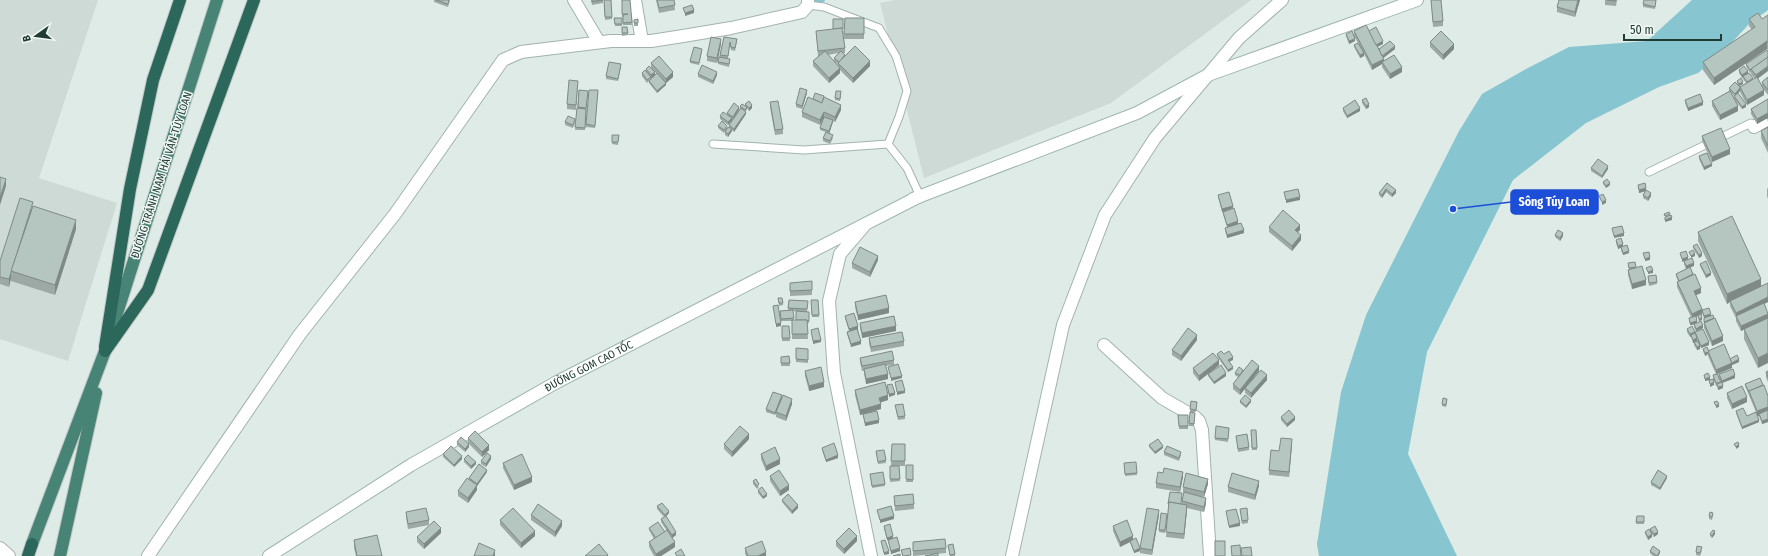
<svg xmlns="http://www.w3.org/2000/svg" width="1768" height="556" font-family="'Fira Sans Condensed',sans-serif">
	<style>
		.built { fill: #cedad5 }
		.water { fill: #87c5d0 }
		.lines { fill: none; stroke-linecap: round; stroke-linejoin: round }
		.stream { stroke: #87c5d0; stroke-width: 4 }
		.service-casing { stroke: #a2b3ad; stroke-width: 9 }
		.minor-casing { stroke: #a2b3ad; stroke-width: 14 }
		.tertiary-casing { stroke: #a2b3ad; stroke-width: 14 }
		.secondary-casing { stroke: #9eb6ae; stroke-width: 14 }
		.trunk-casing { stroke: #c1c8c6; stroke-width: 14 }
		.motorway-casing { stroke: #c1c8c6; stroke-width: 14 }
		.service { stroke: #fff; stroke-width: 7 }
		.minor { stroke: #fff; stroke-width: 12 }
		.tertiary { stroke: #fff; stroke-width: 12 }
		.secondary { stroke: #fff; stroke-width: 12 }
		.trunk { stroke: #488476; stroke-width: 12 }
		.motorway { stroke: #2c675b; stroke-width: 12 }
		.wall { fill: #9ca9a4; fill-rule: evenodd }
		.shaded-wall { fill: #7f8a86 }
		.building { fill: #b5c5bf; stroke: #7f8a86 }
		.labels { text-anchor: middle; stroke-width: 3; stroke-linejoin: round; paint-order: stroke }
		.street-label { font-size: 11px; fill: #203b34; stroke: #f0f7f4 }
		.leader { fill: none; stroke: #1d4ed8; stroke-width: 1.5 }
		.callout-dot { fill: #1d4ed8; stroke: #f0f7f4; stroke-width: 1.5 }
		.callout { fill: #1d4ed8; stroke: #1d4ed8; stroke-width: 1.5 }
		.callout-label { font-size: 12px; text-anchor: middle; font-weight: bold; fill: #fff }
	</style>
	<rect width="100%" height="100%" fill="#dfebe6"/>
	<g class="built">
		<path d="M0 0H98L39 178 117 203 68 361 0 339Z"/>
		<path d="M895 0H1251L1111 103 924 178 880 3Z"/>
	</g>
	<path class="water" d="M1692 0H1768V10L1749 24 1725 50 1698 73 1659 87 1586 123 1513 180 1427 352 1408 454 1457 556H1319L1317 544 1341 392 1366 315 1459 131 1482 94 1526 69 1569 47 1647 41Z"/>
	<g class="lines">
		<path class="stream" d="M811 3 823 0"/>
		<defs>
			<g id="service">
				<path d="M808 5 824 7 879 28 896 56 907 91 899 117 888 144 907 168 920 196"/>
				<path d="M713 144 804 150 888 144"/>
				<path d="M1649 172 1751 123 1754 127"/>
			</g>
			<g id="minor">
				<path d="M574 0 599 42"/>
				<path d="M635 0 642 41"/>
				<path d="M1754 127 1768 119"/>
				<path d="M864 226 840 254 829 301 834 373 871 556"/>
				<path d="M1104 345 1162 398 1195 417 1199 421 1202 430 1210 556"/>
				<path d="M0 548 9 556"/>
				<path d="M148 556 300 334 395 214 503 60 521 52 611 41H651L683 36 731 28 802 12 808 5V0"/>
			</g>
			<path id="tertiary" d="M1012 556 1063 325 1105 215 1155 138 1239 38 1282 0"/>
			<g id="secondary">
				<path d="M913 199 1137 113 1208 75 1417 0"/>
				<path id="s1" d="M269 556 411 465 557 382 920 196"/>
			</g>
			<g id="trunk">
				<path d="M32 544 105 351 217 0"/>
				<path d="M60 556 96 393"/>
			</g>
			<g id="motorway">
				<path d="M105 347 130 189 153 80 180 0"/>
				<path d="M105 351 148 290 254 0"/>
				<path d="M28 556 32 544"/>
			</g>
		</defs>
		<use href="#service" class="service-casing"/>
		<use href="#minor" class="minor-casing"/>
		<use href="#tertiary" class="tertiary-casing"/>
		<use href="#secondary" class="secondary-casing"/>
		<use href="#trunk" class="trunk-casing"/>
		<use href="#motorway" class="motorway-casing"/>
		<use href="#service" class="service"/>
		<use href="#minor" class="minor"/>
		<use href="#tertiary" class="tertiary"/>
		<use href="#secondary" class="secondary"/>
		<use href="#trunk" class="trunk"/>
		<use href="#motorway" class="motorway"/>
	</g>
	<g class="wall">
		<path d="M434 0H450L448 7 434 2Z"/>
		<path d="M591 0H603V3L592 5Z"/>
		<path d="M604 0 612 17V19L605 20Z"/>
		<path d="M622 0H630L632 25H623V17H622Z"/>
		<path d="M656 0H674L675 10 659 13Z"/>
		<path d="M1431 0 1443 21V26L1433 27Z"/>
		<path d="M1559 0H1580L1575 17 1557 12V7Z"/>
		<path d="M1605 0H1617L1616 6 1605 5Z"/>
		<path d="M1656 0 1655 9 1643 7V4Z"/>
		<path d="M1768 16V50L1767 49 1714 85 1703 70V62L1752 30 1749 26V19H1762Z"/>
		<path d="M614 18H622V26H615Z"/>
		<path d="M845 18H864V39H844Z"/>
		<path d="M638 19V26H634V20Z"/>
		<path d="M627 27 628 35 622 36V29Z"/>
		<path d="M816 31H843L845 48V53H843L845 55 870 66 853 83 840 70V73L829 83 813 66V61L819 56H818ZM838 53 834 58V61L838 64V65L828 55Z"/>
		<path d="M1354 31H1369L1383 44 1377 47 1379 49H1395L1383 58 1384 61 1402 72 1390 79 1382 67V64L1372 70 1364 54V56L1360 58 1354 47V45L1358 43 1354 36Z"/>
		<path d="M1346 34 1355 41 1349 44 1346 36Z"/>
		<path d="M724 37 737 41 735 51 731 50 730 45 728 58 730 61 729 67 718 64V62Z"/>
		<path d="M1430 42 1454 49 1443 60 1430 47Z"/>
		<path d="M721 44 717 63 707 61V56Z"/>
		<path d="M702 51 699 65 690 63V61Z"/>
		<path d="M1768 52 1758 79 1762 85V82L1768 77V95L1764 90V95L1747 105 1740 92V91L1736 95 1746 107 1742 109 1734 99V96L1731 92 1738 111 1720 120 1712 106V101L1730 91H1729V88L1738 85 1737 83V81L1743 84 1739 86 1740 87 1746 83 1743 79V77L1742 78 1739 73V70L1748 74 1753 80 1755 79 1751 74V72L1750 73 1746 66V64Z"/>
		<path d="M651 63 673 77 666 83V85L657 93 649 83V81L647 83 642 76V73L646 71V69L655 75 651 78V79L657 74 651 68Z"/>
		<path d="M621 67 618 81 606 79V76Z"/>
		<path d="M698 74 717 75 713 84 698 77Z"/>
		<path d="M578 86 576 110 567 109V104Z"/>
		<path d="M579 90 588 91 585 130H575Z"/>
		<path d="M598 90 595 128 586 127V124Z"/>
		<path d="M807 93 802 109 796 107V104Z"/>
		<path d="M841 94 840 101 835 100V98Z"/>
		<path d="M824 98 841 110 835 122 833 121 829 134 833 138 830 144 823 141V138L826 132 820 130V128L824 117 820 125 802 117V112L813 99Z"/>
		<path d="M1768 99V122L1767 118 1757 124 1751 114V109Z"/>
		<path d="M1362 100 1369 107 1366 109 1362 103Z"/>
		<path d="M1685 100 1703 105 1688 111 1685 103Z"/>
		<path d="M770 102 783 129V134L775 135 770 107Z"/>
		<path d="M745 104 752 108 749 111 747 108V110L745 111 746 114 734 132 732 130V131L728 137 725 135V131L724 133 718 128V126L727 128 729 127V125L740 108V106H745Z"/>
		<path d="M1343 108 1360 111 1347 118 1343 111Z"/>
		<path d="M739 109 733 120 732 119V120L728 125 720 119V116L727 115V113Z"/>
		<path d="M565 122H575L573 128 565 125Z"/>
		<path d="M1768 127V153L1761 138V131Z"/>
		<path d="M612 135H619L618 145 612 144Z"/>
		<path d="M1702 136 1730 154 1712 162 1702 141Z"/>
		<path d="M1699 156 1712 166 1704 170 1699 159Z"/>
		<path d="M1591 168 1608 169 1602 178 1591 171Z"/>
		<path d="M1603 182 1610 185 1606 188 1603 184Z"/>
		<path d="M1387 183 1396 193 1392 197 1386 192 1382 198 1379 195V193Z"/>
		<path d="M1638 185 1646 190 1651 196 1648 201 1643 198V195L1646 191 1639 193Z"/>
		<path d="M1768 188V199L1767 196V189Z"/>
		<path d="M1218 195 1233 208 1222 212 1218 197Z"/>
		<path d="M33 206 76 229 55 295 11 281V278L9 287 0 284V261Z"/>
		<path d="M1223 212 1238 223 1244 233 1227 238 1225 230V228L1227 227 1223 214Z"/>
		<path d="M1269 227 1300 230 1298 232 1301 240 1292 251 1269 232Z"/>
		<path d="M1698 232 1761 286 1768 283V302L1764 304 1758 368 1744 339V329L1741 331 1736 321V318L1730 306V302L1727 304 1698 241Z"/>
		<path d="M1555 235 1563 236 1560 241 1555 237Z"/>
		<path d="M1616 240 1629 253 1623 255 1621 250V247L1618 249 1616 243Z"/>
		<path d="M1693 246 1702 256 1699 258 1693 248Z"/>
		<path d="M878 260 870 277 852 268V263Z"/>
		<path d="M1684 261 1694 266 1690 267 1701 293 1696 295 1702 314 1701 315 1702 320 1699 321 1698 316 1696 317 1697 322 1703 328 1696 331 1694 327V325H1690L1689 318 1691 317 1677 287V282L1678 281 1676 276V274L1686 269 1684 264Z"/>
		<path d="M1628 263 1636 268 1646 285 1632 289 1628 275V270H1629Z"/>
		<path d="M1700 264 1711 275 1706 278 1700 266Z"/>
		<path d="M1648 276 1657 282V284L1649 286Z"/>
		<path d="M790 283 812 290V295L790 296Z"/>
		<path d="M778 298 783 303V305L779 306Z"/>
		<path d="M789 300 808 301 807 312 793 311 794 320H796L809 312V323H807L808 339H792V321H781L780 311 790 310H788Z"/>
		<path d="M811 300H818L819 317H812Z"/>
		<path d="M855 302 889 313 858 320 855 307Z"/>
		<path d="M1702 310 1711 315 1723 341 1712 346 1704 328V318L1702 312Z"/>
		<path d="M845 316 858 329 861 344 851 347 847 334V332L849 331 845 318Z"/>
		<path d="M860 323 896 331 862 338 860 328Z"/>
		<path d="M782 326H789L790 341H782Z"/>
		<path d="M1687 329 1695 332V334V332L1709 345 1701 348 1700 346V349L1697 350 1694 345V342L1698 341 1697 339V341L1693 343 1691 336 1690 337 1687 332Z"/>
		<path d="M869 338 904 341V346L871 352 869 343Z"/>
		<path d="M1197 340 1181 361 1172 355V350Z"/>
		<path d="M796 348 808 349V363L796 362Z"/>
		<path d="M1703 349 1739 362 1732 365V368L1718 374 1721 383 1719 377V374L1735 378 1722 383 1723 388 1718 390 1717 386H1716L1713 378V375L1716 374 1708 356V354L1705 356 1703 351Z"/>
		<path d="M1217 354H1224L1233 360 1229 362 1233 369 1228 372 1217 356Z"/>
		<path d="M789 356 790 366H781V357Z"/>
		<path d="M860 358 894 360V365L886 366 888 379 866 384 864 374V371H862L860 362Z"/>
		<path d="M1219 365 1210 373 1226 376 1214 384 1208 376V374L1199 381 1193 373V368Z"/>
		<path d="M805 371 824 387 809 391 805 376Z"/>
		<path d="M1243 371H1259L1254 377 1267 380 1251 398 1245 393V389L1240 395 1233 389V384L1238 377 1235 375V373Z"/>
		<path d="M1768 371V382L1766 377V372Z"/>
		<path d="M1745 384 1763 385 1768 396V422L1762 424 1759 416H1757L1759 422 1742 429 1736 413V411L1747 416 1756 412 1745 386Z"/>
		<path d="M855 390 888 400 881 402V409L865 413 879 423 865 426 863 414 860 415 855 395Z"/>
		<path d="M1727 393 1747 402 1732 409 1727 398Z"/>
		<path d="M782 397 792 404 786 421 776 417V412L781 400 775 415 766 412V409Z"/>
		<path d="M1191 401 1197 402 1196 412H1190Z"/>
		<path d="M1240 401 1251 402 1246 408 1240 403Z"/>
		<path d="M1447 401 1446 407 1442 406V404Z"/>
		<path d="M895 405 905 416V419L898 420Z"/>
		<path d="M1195 413 1194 426H1189V423Z"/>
		<path d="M1178 415H1188V429H1179Z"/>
		<path d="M1281 417 1295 420 1287 427 1281 420Z"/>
		<path d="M1229 428 1228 442 1215 440V438Z"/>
		<path d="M1251 430H1256L1257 450H1252Z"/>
		<path d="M1236 436 1249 447V450L1238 452Z"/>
		<path d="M468 438 489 450 482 457 468 443Z"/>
		<path d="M749 439 732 457 724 449V444Z"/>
		<path d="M457 442 469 447 465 452 457 445Z"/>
		<path d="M892 444H905V466H899L900 481 890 482V466H898H891Z"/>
		<path d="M1292 444 1289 477 1269 475V470L1279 451Z"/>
		<path d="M1149 445 1163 448 1155 454 1149 447Z"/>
		<path d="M822 448 838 458 826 462 822 450Z"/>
		<path d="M876 451 886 460V463L878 464Z"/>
		<path d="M1164 452 1181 455 1179 461 1164 455Z"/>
		<path d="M443 454 462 459 454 467 443 457Z"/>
		<path d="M761 454 780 464 766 471 761 459Z"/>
		<path d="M464 459 476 464 471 469 464 462Z"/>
		<path d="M491 459 486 467 481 464V461Z"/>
		<path d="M503 463 532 482 514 490 503 468Z"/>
		<rect x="906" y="465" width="7" height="17"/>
		<path d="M1124 465 1137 473V475L1125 476Z"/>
		<path d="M487 472 477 486V490L468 503 458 496V491L469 479V478Z"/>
		<path d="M1163 473 1183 477 1180 492 1156 488V483Z"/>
		<path d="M870 474 885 484V486L872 488Z"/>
		<path d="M770 476 789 490 780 496 770 481Z"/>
		<path d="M1667 478 1660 490 1651 485V482Z"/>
		<path d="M753 481 759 487 757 489 753 484Z"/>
		<path d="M1208 484 1204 497 1183 492V487Z"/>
		<path d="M1259 486 1255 500 1228 492V487Z"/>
		<path d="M758 490 767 496 763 499 758 493Z"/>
		<path d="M894 496 914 504V509L895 511Z"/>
		<path d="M782 500 798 508 792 514 782 502Z"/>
		<path d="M1182 501 1206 503 1204 512 1187 508 1184 539 1166 537 1169 506 1168 504H1182Z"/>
		<path d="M657 506 669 513 666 516 676 535 672 538 675 547 661 556H654L649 547V542L654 539 649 530V528L665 532 667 531 661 522V519L664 517 657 509Z"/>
		<path d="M1240 509 1248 520V523L1242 524Z"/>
		<path d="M406 512 429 520V525L408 529 406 517Z"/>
		<path d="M531 515 562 526 555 537 531 520Z"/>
		<path d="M1159 515 1152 555 1140 553V548Z"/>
		<path d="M1713 515 1712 520 1709 519V516Z"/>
		<path d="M1167 516 1165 533 1159 532V530Z"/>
		<path d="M1637 516H1644V524H1636Z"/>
		<path d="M500 520 535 536 521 548 500 525Z"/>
		<path d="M884 526 893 538 900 551 891 554 888 540H887L884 528Z"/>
		<path d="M1113 526 1133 539 1140 551 1134 553 1130 542 1120 547 1113 531Z"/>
		<path d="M1650 529 1658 534 1654 537 1652 534V537L1648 540 1645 534V532L1650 531Z"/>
		<path d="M441 533 424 549 417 542V537Z"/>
		<path d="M1710 534H1715L1712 538 1710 536Z"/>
		<path d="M354 540 382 556H356L354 548Z"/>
		<path d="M836 541H857L844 554 836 546Z"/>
		<path d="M913 542 946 548V553L913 556Z"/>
		<path d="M948 545 955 554V556H950Z"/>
		<path d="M745 548 766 556H746L745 553Z"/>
		<path d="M1702 550 1700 556 1696 555V552Z"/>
		<path d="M1650 551 1660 553 1658 556H1653L1650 553Z"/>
	</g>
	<g class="shaded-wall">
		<path d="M1578 0H1580L1575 17V12Z"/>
		<path d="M694 10V13L685 16V13Z"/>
		<path d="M721 39V44L717 63V58Z"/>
		<path d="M1355 39V41L1349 44V41Z"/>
		<path d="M1383 41V44L1375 48V46Z"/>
		<path d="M1767 41V49L1714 85V78Z"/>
		<path d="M1454 44V49L1443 60V55Z"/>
		<path d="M1395 46V49L1382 59V57Z"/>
		<path d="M1364 53V56L1360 58V55Z"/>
		<path d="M1384 59V64L1382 62V64L1372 70V65Z"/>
		<path d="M870 61V66L853 83V78Z"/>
		<path d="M1768 66V71L1756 80V75Z"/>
		<path d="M1402 67V72L1390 79V74Z"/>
		<path d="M840 68V73L829 83V78Z"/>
		<path d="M1748 71V74L1742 78V75Z"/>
		<path d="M655 72V75L651 78V75Z"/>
		<path d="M673 72V77L666 83V85L657 93V91L666 83V79Z"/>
		<path d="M717 72V75L713 84V81Z"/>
		<path d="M1743 82V84L1739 86V84Z"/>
		<path d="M1740 88V91L1735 96V94Z"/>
		<path d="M807 90V93L802 109V106Z"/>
		<path d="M1764 90V95L1747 105V100Z"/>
		<path d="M1703 102V105L1688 111V108Z"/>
		<path d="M1369 104V107L1366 109V106Z"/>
		<path d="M1746 104V107L1742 109V107Z"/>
		<path d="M752 105V108L749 111V108Z"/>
		<path d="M841 105V110L835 122V117Z"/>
		<path d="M1738 106V111L1720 120V115Z"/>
		<path d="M739 107V109L733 120V117Z"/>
		<path d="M1360 108V111L1347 118V116Z"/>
		<path d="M746 112V114L734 132V129Z"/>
		<path d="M824 112V117L820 125V120Z"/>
		<path d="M1768 113V118L1757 124V119Z"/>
		<path d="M732 118V120L728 125V122Z"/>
		<path d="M833 120V122L829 134V131Z"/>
		<path d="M732 129V131L728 137V134Z"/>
		<path d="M1730 149V154L1712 162V157Z"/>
		<path d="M1712 164V166L1704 170V167Z"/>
		<path d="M1608 166V169L1602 178V176Z"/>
		<path d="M6 179V186L0 205V198Z"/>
		<path d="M1610 183V185L1606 188V186Z"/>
		<path d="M1646 188V191L1639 193V190Z"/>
		<path d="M1386 189V192L1382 198V195Z"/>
		<path d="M1396 190V193L1392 197V194Z"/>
		<path d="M1651 193V196L1648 201V198Z"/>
		<path d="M1300 197V200L1286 203V200Z"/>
		<path d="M1606 200V203L1602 205V202Z"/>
		<path d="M1233 206V208L1222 212V209Z"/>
		<path d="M1672 217V220L1665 222V220Z"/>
		<path d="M76 220V229L55 295V285Z"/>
		<path d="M1238 221V224L1227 227V225Z"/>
		<path d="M1300 225V230L1295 235V230Z"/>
		<path d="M1244 230V233L1227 238V235Z"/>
		<path d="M1563 233V236L1560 241V238Z"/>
		<path d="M1624 233V236L1614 238V236Z"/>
		<path d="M1301 235V240L1292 251V246Z"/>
		<path d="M1623 244V247L1618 249V246Z"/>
		<path d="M1629 251V253L1623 255V253Z"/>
		<path d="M1695 253V256L1691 258V256Z"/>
		<path d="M1702 253V256L1699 258V255Z"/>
		<path d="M878 256V260L870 277V272Z"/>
		<path d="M1650 257V260L1645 261V259Z"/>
		<path d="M1688 257V259L1682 262V259Z"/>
		<path d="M1694 263V266L1686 269V266Z"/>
		<path d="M1653 270V273L1648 274V272Z"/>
		<path d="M11 271V278L9 287V279Z"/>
		<path d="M1711 273V275L1706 278V275Z"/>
		<path d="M1761 279V288L1730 301V302L1727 304V294Z"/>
		<path d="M1646 280V285L1632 289V284Z"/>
		<path d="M1701 288V293L1694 296V291Z"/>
		<path d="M1768 297V302L1737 317 1736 316V318V313Z"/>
		<path d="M889 308V313L858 320V315Z"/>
		<path d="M1702 309V314L1692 319V314Z"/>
		<path d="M1711 314V316L1704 319V316Z"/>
		<path d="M1768 314V319L1741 331V326Z"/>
		<path d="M1702 318V320L1699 321V319Z"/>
		<path d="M1697 321V323L1690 325V323Z"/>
		<path d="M781 323V326L776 327V324Z"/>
		<path d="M1703 325V328L1696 331V329Z"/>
		<path d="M858 326V329L849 331V329Z"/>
		<path d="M896 326V331L862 338V333Z"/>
		<path d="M1695 332V334L1690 337V334Z"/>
		<path d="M1197 335V340L1181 361V356Z"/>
		<path d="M1723 336V341L1712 346V341Z"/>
		<path d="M1697 338V341L1693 343V340Z"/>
		<path d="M821 340V342L813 344V341Z"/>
		<path d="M861 341V344L851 347V344Z"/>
		<path d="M1709 342V345L1701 348V346Z"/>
		<path d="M1700 346V349L1697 350V347Z"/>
		<path d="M1708 352V354L1705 356V353Z"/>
		<path d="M1768 353V363L1758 368V358Z"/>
		<path d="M1233 357V360L1228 362V360Z"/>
		<path d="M1739 359V362L1732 365V363Z"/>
		<path d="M1219 360V365L1199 381V376Z"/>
		<path d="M1732 363V368L1716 374V370Z"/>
		<path d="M1259 366V371L1240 395V390Z"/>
		<path d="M1233 367V369L1228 372V370Z"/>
		<path d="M1226 373V376L1214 384V382Z"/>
		<path d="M888 374V379L866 384V379Z"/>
		<path d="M1267 375V380L1251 398V393Z"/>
		<path d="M1735 375V378L1722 383V381Z"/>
		<path d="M902 376V378L891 381V378Z"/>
		<path d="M1710 377V380L1705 381V379Z"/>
		<path d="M824 382V387L809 391V386Z"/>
		<path d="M1714 382V385L1710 387V384Z"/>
		<path d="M1723 386V388L1718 390V387Z"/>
		<path d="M905 391V393L897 395V392Z"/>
		<path d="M895 393V395L889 397V394Z"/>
		<path d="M782 395V398L775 415V413Z"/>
		<path d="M888 395V400L879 403V398Z"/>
		<path d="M1747 397V402L1732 409V404Z"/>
		<path d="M792 399V404L786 421V416Z"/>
		<path d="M1251 400V402L1246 408V406Z"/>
		<path d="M881 404V409L860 415V410Z"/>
		<path d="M1719 404V407L1716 408V406Z"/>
		<path d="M1768 407V412L1759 414V416H1757V411Z"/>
		<path d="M1295 417V420L1287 427V424Z"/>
		<path d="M1768 419V422L1762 424V421Z"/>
		<path d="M879 420V423L865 426V423Z"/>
		<path d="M1759 420V422L1742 429V427Z"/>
		<path d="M749 434V439L732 457V452Z"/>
		<path d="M1292 439V444L1289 477V472Z"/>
		<path d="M469 444V447L465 452V449Z"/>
		<path d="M1739 444V447L1736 449V447Z"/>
		<path d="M489 445V450L482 457V452Z"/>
		<path d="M1163 446V448L1155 454V452Z"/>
		<path d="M838 455V458L826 462V460Z"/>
		<path d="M462 456V459L454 467V465Z"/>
		<path d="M491 456V459L486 467V464Z"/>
		<path d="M780 459V464L766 471V466Z"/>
		<path d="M476 462V464L471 469V466Z"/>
		<path d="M487 470V472L477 486V490L468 503V498L477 484Z"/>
		<path d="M1183 472V477L1180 492V487Z"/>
		<path d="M1667 476V478L1660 490V488Z"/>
		<path d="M532 477V482L514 490V485Z"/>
		<path d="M1208 479V484L1204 497V492Z"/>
		<path d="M1259 481V486L1255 500V495Z"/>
		<path d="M789 485V490L780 496V491Z"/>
		<path d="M767 494V496L763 499V497Z"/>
		<path d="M1206 498V503L1204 512V507Z"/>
		<path d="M798 505V508L792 514V511Z"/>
		<path d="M1187 505V510L1184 539V534Z"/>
		<path d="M1159 510V515L1152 555V550Z"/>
		<path d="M669 511V513L665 517V515Z"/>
		<path d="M894 516V519L880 523V520Z"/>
		<path d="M562 521V526L555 537V532Z"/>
		<path d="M1240 523V526L1229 528V526Z"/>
		<path d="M441 528V533L424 549V544Z"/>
		<path d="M535 531V536L521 548V543Z"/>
		<path d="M1715 531V534L1712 538V536Z"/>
		<path d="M676 532V535L672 538V535Z"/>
		<path d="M1658 532V534L1654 537V534Z"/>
		<path d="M1652 534V537L1648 540V537Z"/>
		<path d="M857 536V541L844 554V549Z"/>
		<path d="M893 536V539L887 540V538Z"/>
		<path d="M1133 536V541H1130V542L1120 547V542Z"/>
		<path d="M675 542V547L661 556H656V554Z"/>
		<path d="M900 548V551L891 554V551Z"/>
		<path d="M1140 548V551L1134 553V551Z"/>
		<path d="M495 550V556H493Z"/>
		<path d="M889 551V554L884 555V553Z"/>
		<path d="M1660 551V553L1658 556H1657Z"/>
		<path d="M766 552V556H758Z"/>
	</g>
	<g class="building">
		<path d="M436 0H449L448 4Z"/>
		<path d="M592 0H603L592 2Z"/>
		<path d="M604 0H611L612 17H605Z"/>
		<path d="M622 0H630L632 22 623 23V15L628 14H622Z"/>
		<path d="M657 0H674L675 5 659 8Z"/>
		<path d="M1431 0H1441L1443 21 1433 22Z"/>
		<path d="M1559 0H1578L1575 12 1557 7Z"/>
		<path d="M1607 0H1616V1Z"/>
		<path d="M1644 0H1656L1655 7 1643 4Z"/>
		<path d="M692 5 694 10 685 13 683 8Z"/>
		<path d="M1758 13 1762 19 1768 15V42L1767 41 1714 78 1703 62 1755 27 1749 19Z"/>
		<path d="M614 18H622V24H615Z"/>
		<path d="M845 18H864V34H844Z"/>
		<path d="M638 19V23H634V20Z"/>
		<path d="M833 19H843V29L842 28 833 29Z"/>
		<path d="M1366 25 1384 59 1372 65 1354 31Z"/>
		<path d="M622 27H627L628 33H622Z"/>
		<path d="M1376 27 1383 41 1376 45 1369 31Z"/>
		<path d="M842 28 845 48 818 51 816 31Z"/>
		<path d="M1352 31 1355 39 1349 41 1346 34Z"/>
		<path d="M1441 31 1454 44 1443 55 1430 42Z"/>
		<path d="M711 37 721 39 717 58 707 56Z"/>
		<path d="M724 37 737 39 735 48 731 47 730 42 728 56 720 55Z"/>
		<path d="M1390 41 1395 46 1382 56 1379 49Z"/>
		<path d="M1358 43 1364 53 1360 55 1354 45Z"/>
		<path d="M855 46 870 61 853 78 838 63Z"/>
		<path d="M694 47 702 49 699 63 690 61Z"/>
		<path d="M1767 50 1768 52V57L1750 70 1746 64Z"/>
		<path d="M825 51 840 68 829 78 813 61Z"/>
		<path d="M841 51 845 55 839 62 834 58Z"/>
		<path d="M1394 55 1402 67 1390 74 1382 62Z"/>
		<path d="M659 56 673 72 666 79 651 63Z"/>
		<path d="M719 57 730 59 729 64 718 62Z"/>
		<path d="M1768 57V66L1756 75 1751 69Z"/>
		<path d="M609 62 621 64 618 79 606 76Z"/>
		<path d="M702 65 717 72 713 81 698 74Z"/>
		<path d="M649 66 655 72 651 75 646 69Z"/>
		<path d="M1744 66 1748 71 1742 75 1739 70Z"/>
		<path d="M645 70 651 77 647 80 642 73Z"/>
		<path d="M657 73 666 83 657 91 649 81Z"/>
		<path d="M1749 73 1753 78 1747 82 1743 76Z"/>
		<path d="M1757 77 1764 90 1747 100 1740 87Z"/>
		<path d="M1768 77V90L1762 82Z"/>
		<path d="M1741 78 1743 82 1739 84 1737 81Z"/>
		<path d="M569 80 578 81 576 105 567 104Z"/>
		<path d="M1735 82 1740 87V88L1735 94 1729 88Z"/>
		<path d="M800 88 807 90 802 106 796 104Z"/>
		<path d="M579 90 588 91 586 108 578 107Z"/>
		<path d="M589 90H598L595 126 586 124Z"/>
		<path d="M836 91H841L840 99 835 98Z"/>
		<path d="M1730 91 1738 106 1720 115 1712 101Z"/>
		<path d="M815 93 824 96 822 103 813 99Z"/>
		<path d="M1738 93 1746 104 1742 107 1734 96Z"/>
		<path d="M1700 94 1703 102 1688 108 1685 100Z"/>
		<path d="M808 97 822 103 824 97 841 105 835 117 824 112 820 120 802 112Z"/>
		<path d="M1366 98 1369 104 1366 106 1362 100Z"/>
		<path d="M1768 99V113L1757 119 1751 109Z"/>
		<path d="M1355 100 1360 108 1347 116 1343 108Z"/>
		<path d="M749 101 752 105 749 108 745 104Z"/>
		<path d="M778 101 783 129 775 130 770 102Z"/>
		<path d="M734 103 739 107 733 117 727 113Z"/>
		<path d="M742 104 747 107 745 110 740 106Z"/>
		<path d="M577 108 586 109 585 128 575 127Z"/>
		<path d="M741 108 746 112 734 129 729 125Z"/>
		<path d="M723 112 732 118 728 122 720 116Z"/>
		<path d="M568 116 575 119 573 125 565 122Z"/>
		<path d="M824 117 833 120 829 131 820 128Z"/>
		<path d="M722 121 727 126 724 130 718 126Z"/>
		<path d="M728 127 732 129 728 134 725 132Z"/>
		<path d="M1768 127V146L1761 131Z"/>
		<path d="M1721 128 1730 149 1712 157 1702 136Z"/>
		<path d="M826 132 833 135 830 141 823 138Z"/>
		<path d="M612 135H619L618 142H612Z"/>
		<path d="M1707 153 1712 164 1704 167 1699 156Z"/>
		<path d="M1598 159 1608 166 1602 176 1591 168Z"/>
		<path d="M0 177 6 179 0 198Z"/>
		<path d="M1607 179 1610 183 1606 186 1603 182Z"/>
		<path d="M1387 183 1396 190 1392 194 1386 189 1382 195 1379 193Z"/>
		<path d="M1645 183 1646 188 1639 190 1638 185Z"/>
		<path d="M1298 189 1300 197 1286 200 1284 192Z"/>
		<path d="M1646 190 1651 193 1648 198 1643 195Z"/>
		<path d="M1229 192 1233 206 1222 209 1218 195Z"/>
		<path d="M1603 194 1606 200 1602 202 1599 196Z"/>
		<path d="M20 198 33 202 9 279 0 277V261Z"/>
		<path d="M33 206 76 220 55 285 11 271Z"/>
		<path d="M1234 208 1238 221 1227 225 1223 212Z"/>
		<path d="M1283 210 1300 225 1295 230 1301 235 1292 246 1269 227Z"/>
		<path d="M1669 212 1670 214 1665 216 1664 214Z"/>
		<path d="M1671 215 1672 217 1665 220V217Z"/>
		<path d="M1732 216 1761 279 1727 294 1698 232Z"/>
		<path d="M1241 223 1244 230 1227 235 1225 228Z"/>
		<path d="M1622 226 1624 233 1614 236 1612 228Z"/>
		<path d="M1558 230 1563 233 1560 238 1555 235Z"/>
		<path d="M1621 238 1623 244 1618 246 1616 240Z"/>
		<path d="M1697 244 1702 253 1699 255 1693 246Z"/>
		<path d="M1627 245 1629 251 1623 253 1621 247Z"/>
		<path d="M860 247 878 256 870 272 852 263Z"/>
		<path d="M1693 250 1695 253 1691 256 1689 252Z"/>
		<path d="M1686 251 1688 257 1682 259 1680 253Z"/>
		<path d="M1649 252 1650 257 1645 259 1643 253Z"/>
		<path d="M1692 258 1694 263 1686 266 1684 261Z"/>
		<path d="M1706 261 1711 273 1706 275 1700 264Z"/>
		<path d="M1635 262 1636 267 1629 268 1628 263Z"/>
		<path d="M1642 266 1646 280 1632 284 1628 270Z"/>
		<path d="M1651 266 1653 270 1648 272 1646 268Z"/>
		<path d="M1690 267 1693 274 1679 281 1676 274Z"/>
		<path d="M1695 274 1701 288 1694 291 1702 309 1692 314 1677 282Z"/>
		<path d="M1656 275 1657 282 1649 283 1648 276Z"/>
		<path d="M812 281V290L790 291V283Z"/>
		<path d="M1768 283V297L1736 313 1730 301Z"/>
		<path d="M886 295 889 308 858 315 855 302Z"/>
		<path d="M778 298H782L783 303H779Z"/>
		<path d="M789 300 808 301 807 309 788 308Z"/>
		<path d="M811 300H818L819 315H812Z"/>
		<path d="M1764 303 1768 314 1741 326 1736 316Z"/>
		<path d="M778 305 781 323 776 324 773 306Z"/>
		<path d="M1709 308 1711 314 1704 316 1702 310Z"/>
		<path d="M793 310 794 318 781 319 780 311Z"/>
		<path d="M796 311 809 312V321H807V320H796Z"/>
		<path d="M854 313 858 326 849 329 845 316Z"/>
		<path d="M1701 314 1702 318 1699 319 1698 315Z"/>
		<path d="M1713 315 1714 318 1704 322V318Z"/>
		<path d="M894 316 896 326 862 333 860 323Z"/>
		<path d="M1696 316 1697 321 1690 323 1689 318Z"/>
		<path d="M1715 318 1723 336 1712 341 1704 323Z"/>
		<path d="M1768 318V353L1758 358 1744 329Z"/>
		<path d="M792 320H807L808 334H792Z"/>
		<path d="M1701 321 1703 325 1696 329 1694 324Z"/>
		<path d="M782 326H789L790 338H782Z"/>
		<path d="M1692 326 1695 332 1690 334 1687 329Z"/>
		<path d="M818 328 821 340 813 341 811 330Z"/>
		<path d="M1188 328 1197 335 1181 356 1172 350Z"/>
		<path d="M857 329 861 341 851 344 847 332Z"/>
		<path d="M1703 329 1709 342 1701 346 1695 332Z"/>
		<path d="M902 332 904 341 871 347 869 338Z"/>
		<path d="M1695 333 1697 338 1693 340 1691 335Z"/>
		<path d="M1698 341 1700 346 1697 347 1694 342Z"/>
		<path d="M1724 344 1732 363 1716 370 1708 351Z"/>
		<path d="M1707 347 1709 352 1705 353 1703 349Z"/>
		<path d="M796 348 808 349V360L796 359Z"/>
		<path d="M892 351 894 360 862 366 860 358Z"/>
		<path d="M1221 351 1224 354 1229 351 1233 357 1228 360 1233 367 1228 370 1217 354Z"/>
		<path d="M1213 353 1219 360 1199 376 1193 368Z"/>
		<path d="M1737 355 1739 359 1732 363 1730 359Z"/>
		<path d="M789 356 790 363H781V357Z"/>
		<path d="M1252 360 1259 366 1240 390 1233 384Z"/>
		<path d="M885 364 888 374 866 379 864 369Z"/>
		<path d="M898 364 902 376 891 378 888 367Z"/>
		<path d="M1221 365 1226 373 1214 382 1208 374Z"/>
		<path d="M821 367 824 382 809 386 805 371Z"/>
		<path d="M1239 367 1243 370 1240 375 1235 373Z"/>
		<path d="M1733 369 1735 375 1722 381 1719 374Z"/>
		<path d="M1261 370 1267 375 1251 393 1245 388Z"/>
		<path d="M1768 371V377L1766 372Z"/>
		<path d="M1708 373 1710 377 1705 379 1704 375Z"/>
		<path d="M1717 374 1721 382 1716 383 1713 375Z"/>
		<path d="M1760 378 1763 385 1749 391V392L1745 384Z"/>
		<path d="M1713 379 1714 382 1710 384 1709 380Z"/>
		<path d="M902 380 905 391 897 392 895 382Z"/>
		<path d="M885 382 888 395 879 398 881 404 860 410 855 390Z"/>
		<path d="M1722 382 1723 386 1718 387 1717 384Z"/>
		<path d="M892 384 895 393 889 394 887 385Z"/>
		<path d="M1764 385 1768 396V407L1757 411 1749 391Z"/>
		<path d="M1742 386 1747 397 1732 404 1727 393Z"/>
		<path d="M773 392 782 395 775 413 766 409Z"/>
		<path d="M783 395 792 399 786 416 776 412Z"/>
		<path d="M1245 395 1251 400 1246 406 1240 401Z"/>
		<path d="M1443 398 1447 399 1446 405 1442 404Z"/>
		<path d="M1191 401 1197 402 1196 410 1190 409Z"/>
		<path d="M1717 401 1719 404 1716 406 1714 402Z"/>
		<path d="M903 404 905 416 898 417 895 405Z"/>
		<path d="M1743 408 1747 416 1756 412 1759 420 1742 427 1736 411Z"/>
		<path d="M1289 410 1295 417 1287 424 1281 417Z"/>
		<path d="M1768 410V419L1762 421 1759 414Z"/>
		<path d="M877 411 879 420 865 423 863 414Z"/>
		<path d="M1190 412 1195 413 1194 424 1189 423Z"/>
		<path d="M1178 415H1188V426H1179Z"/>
		<path d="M740 426 749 434 732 452 724 444Z"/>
		<path d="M1216 426 1229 428 1228 439 1215 438Z"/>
		<path d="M1251 430H1256L1257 448H1252Z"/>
		<path d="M475 431 489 445 482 452 468 438Z"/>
		<path d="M1247 434 1249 447 1238 449 1236 436Z"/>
		<path d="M461 437 469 444 465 449 457 442Z"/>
		<path d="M1281 438 1292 439 1289 472 1269 470 1271 450 1279 451Z"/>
		<path d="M1158 439 1163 446 1155 452 1149 445Z"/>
		<path d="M1738 442 1739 444 1736 447 1734 444Z"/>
		<path d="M834 443 838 455 826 460 822 448Z"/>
		<path d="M892 444H905V461H891Z"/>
		<path d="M451 446 462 456 454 465 443 454Z"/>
		<path d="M1167 446 1181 452 1179 458 1164 452Z"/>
		<path d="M775 447 780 459 766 466 761 454Z"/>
		<path d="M884 450 886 460 878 462 876 451Z"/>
		<path d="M487 453 491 456 486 464 481 461Z"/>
		<path d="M522 454 532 477 514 485 503 463Z"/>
		<path d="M468 455 476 462 471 466 464 459Z"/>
		<path d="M1136 462 1137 473 1125 474 1124 463Z"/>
		<path d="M479 464 487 470 477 484 469 478Z"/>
		<path d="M906 465H913V480L906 479Z"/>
		<path d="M890 466H899L900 479H890Z"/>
		<path d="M1164 468 1183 472 1180 487 1156 483 1158 472 1163 473Z"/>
		<path d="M779 470 789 485 780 491 770 476Z"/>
		<path d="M1658 470 1667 476 1660 488 1651 482Z"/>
		<path d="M883 472 885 484 872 486 870 474Z"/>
		<path d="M1186 473 1208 479 1204 492 1183 487Z"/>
		<path d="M1232 473 1259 481 1255 495 1228 487Z"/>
		<path d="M467 478 477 485 468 498 458 491Z"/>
		<path d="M756 479 759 484 757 486 753 481Z"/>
		<path d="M762 487 767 494 763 497 758 490Z"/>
		<path d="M1170 492 1182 493 1181 504 1169 502V504H1168Z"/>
		<path d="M1184 492 1206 498 1204 507 1182 501Z"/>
		<path d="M788 494 798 505 792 511 782 500Z"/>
		<path d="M913 494 914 504 895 506 894 496Z"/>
		<path d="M1169 502 1187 505 1184 534 1166 532Z"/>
		<path d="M662 503 669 511 665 515 657 506Z"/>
		<path d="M538 504 562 521 555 532 531 515Z"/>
		<path d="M891 506 894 516 880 520 877 510Z"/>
		<path d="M426 508 429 520 408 524 406 512Z"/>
		<path d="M513 508 535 531 521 543 500 520Z"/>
		<path d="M1147 508 1159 510 1152 550 1140 548Z"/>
		<path d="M1247 508 1248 520 1242 521 1240 509Z"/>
		<path d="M1236 509 1240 523 1229 526 1226 511Z"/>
		<path d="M1710 512 1713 513 1712 517 1709 516Z"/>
		<path d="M1161 513 1167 514 1165 530H1159Z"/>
		<path d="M666 516 676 532 672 535 661 519Z"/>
		<path d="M1637 516H1644V522H1636Z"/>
		<path d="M1127 520 1133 536 1120 542 1113 526Z"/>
		<path d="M434 521 441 528 424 544 417 537Z"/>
		<path d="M658 522 665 532 656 538 649 528Z"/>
		<path d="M890 524 893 536 887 538 884 526Z"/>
		<path d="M1655 526 1658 532 1654 534 1650 529Z"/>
		<path d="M849 528 857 536 844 549 836 541Z"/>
		<path d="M1649 529 1652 534 1648 537 1645 532Z"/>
		<path d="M667 530 675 542 656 554 649 542Z"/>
		<path d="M1713 530 1715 531 1712 536 1710 534Z"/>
		<path d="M377 535 382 556H357L354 540Z"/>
		<path d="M897 537 900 548 891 551 888 540Z"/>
		<path d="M1136 538 1140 548 1134 551 1130 541Z"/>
		<path d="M945 539 946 548 913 551V542Z"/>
		<path d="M885 540 889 551 884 553 881 541Z"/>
		<path d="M762 541 766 552 758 556H748L745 548Z"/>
		<rect x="1215" y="541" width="10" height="15"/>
		<path d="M479 543 495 550 493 556H474Z"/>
		<path d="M599 544 608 555 607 556H585Z"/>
		<path d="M953 544 955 554 950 555 948 545Z"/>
		<path d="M1240 545 1241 556H1232L1231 546Z"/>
		<path d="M1653 546 1660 551 1657 556 1650 551Z"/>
		<path d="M1697 546 1702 547 1700 553 1696 552Z"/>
		<path d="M1251 547 1252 556H1242L1241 548Z"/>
		<path d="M910 548 911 555 903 556 901 550Z"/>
		<path d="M681 549 685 556H677L675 553Z"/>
		<path d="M938 553V556H925Z"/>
		<path d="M900 554V556H893Z"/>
	</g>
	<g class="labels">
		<g class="street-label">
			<text transform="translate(161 175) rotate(-72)" y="4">ĐƯỜNG TRÁNH NAM HẢI VÂN-TÚY LOAN</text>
			<text dy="4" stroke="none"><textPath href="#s1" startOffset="372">ĐƯỜNG GOM CAO TỐC</textPath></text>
		</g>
	</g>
	<path class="leader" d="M1453 209L1511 202"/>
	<circle class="callout-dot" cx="1453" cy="209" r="4"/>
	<rect class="callout" x="1511" y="190" width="87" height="24" rx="4"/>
	<g class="callout-label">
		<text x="1554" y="206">Sông Túy Loan</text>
	</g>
	<g transform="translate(36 36) rotate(256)" stroke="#f0f7f4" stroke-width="3" paint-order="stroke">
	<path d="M0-3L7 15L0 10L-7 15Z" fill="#203b34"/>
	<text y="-6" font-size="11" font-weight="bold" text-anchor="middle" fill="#203b34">B</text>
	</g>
	<path d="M1624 34v6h97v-6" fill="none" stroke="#203b34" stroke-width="2"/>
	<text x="1630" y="34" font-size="12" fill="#203b34" stroke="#f0f7f4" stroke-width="3" paint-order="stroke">50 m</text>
</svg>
